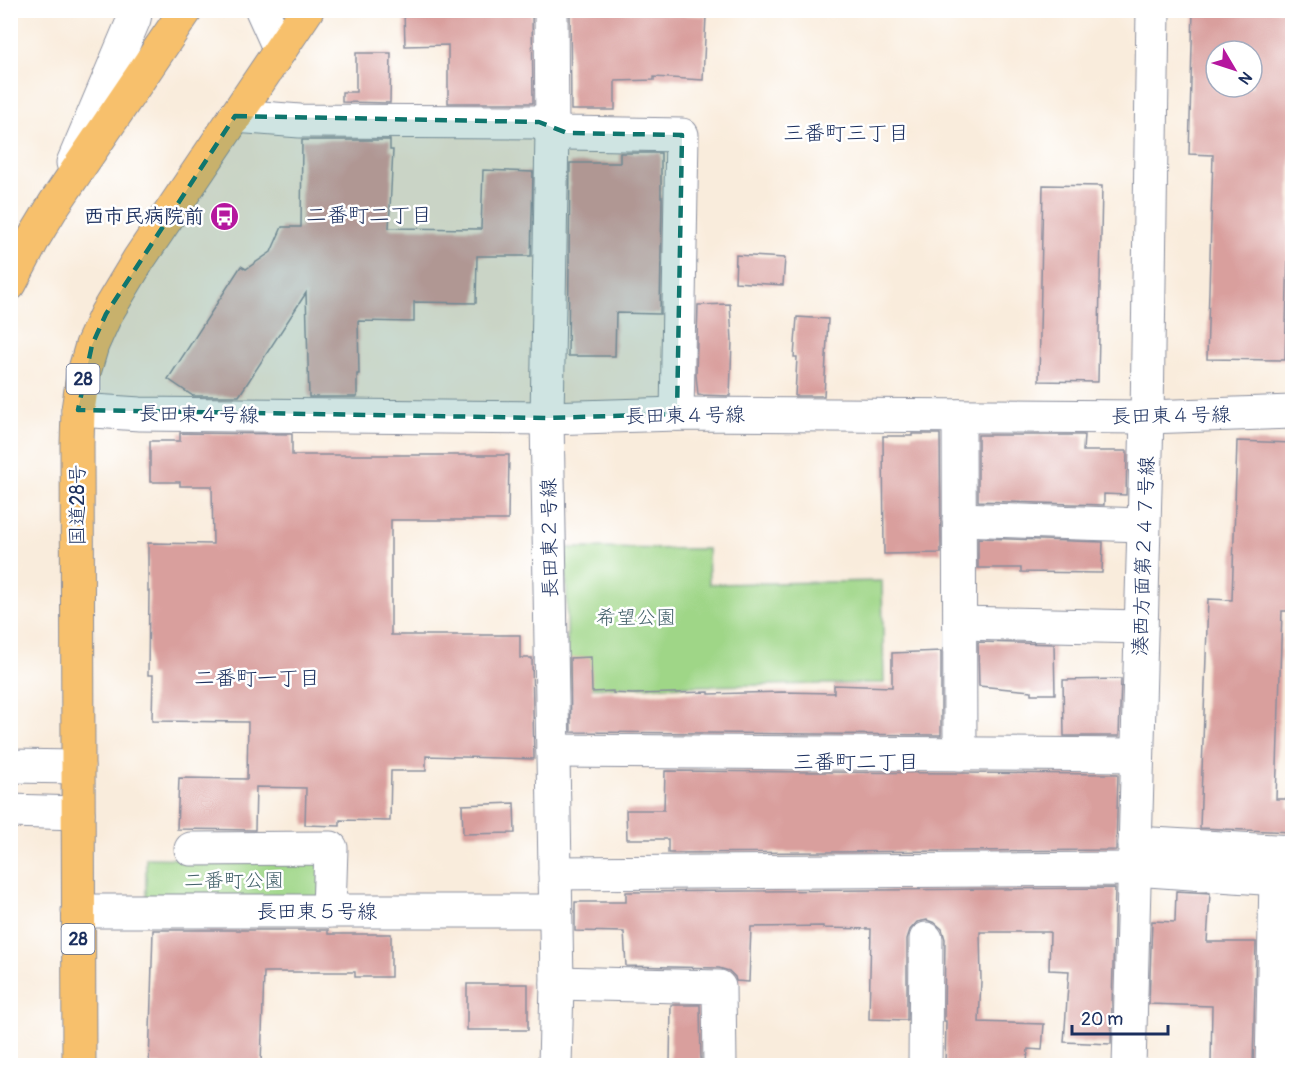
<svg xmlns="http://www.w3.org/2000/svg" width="1303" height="1076" font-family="Pangolin,'Klee One',sans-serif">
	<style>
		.green { fill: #9fd687; stroke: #5d8272; stroke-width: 1.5 }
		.building { fill: #d99f9d; fill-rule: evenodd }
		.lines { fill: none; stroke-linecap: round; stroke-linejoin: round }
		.minor-casing { stroke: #8a8e9d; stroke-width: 35 }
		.highway-casing { stroke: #8a8e9d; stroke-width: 35 }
		.minor { stroke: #fff; stroke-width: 33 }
		.highway { stroke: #f7c06c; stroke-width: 33 }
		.marked { fill: #0f766e; fill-opacity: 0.2; stroke: #0f766e; stroke-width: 4.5; stroke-dasharray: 12 8; stroke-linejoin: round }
		.labels { text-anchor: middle; stroke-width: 5; stroke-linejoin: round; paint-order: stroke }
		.shield { fill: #fff; stroke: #5f6d8e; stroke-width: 1.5 }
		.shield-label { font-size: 18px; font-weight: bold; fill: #1b2f5e }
		.poi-label { font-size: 20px; font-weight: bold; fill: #1b2f5e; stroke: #fff; text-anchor: end }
		.street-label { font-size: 20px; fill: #1b2f5e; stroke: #fff }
		.park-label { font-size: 20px; fill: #43616a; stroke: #fff }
		.neighbourhood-label { font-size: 21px; fill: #1b2f5e; stroke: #fff }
	</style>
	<rect width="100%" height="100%" fill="#fff"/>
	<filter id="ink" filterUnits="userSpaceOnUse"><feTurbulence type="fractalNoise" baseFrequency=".0167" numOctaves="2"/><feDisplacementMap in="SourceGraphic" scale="12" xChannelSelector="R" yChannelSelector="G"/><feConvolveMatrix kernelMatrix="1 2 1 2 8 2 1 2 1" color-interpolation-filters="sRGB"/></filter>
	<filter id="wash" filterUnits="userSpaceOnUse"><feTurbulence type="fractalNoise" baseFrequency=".008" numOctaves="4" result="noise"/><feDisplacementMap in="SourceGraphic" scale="24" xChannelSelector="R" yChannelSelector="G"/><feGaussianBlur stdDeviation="1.35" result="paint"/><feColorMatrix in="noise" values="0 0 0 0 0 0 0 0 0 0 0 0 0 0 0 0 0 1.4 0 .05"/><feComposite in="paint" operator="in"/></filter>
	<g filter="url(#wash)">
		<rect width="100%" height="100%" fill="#f9ecdc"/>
		<g class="green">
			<path d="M566 548 708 549 709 584 882 581 884 683 568 688Z"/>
			<path d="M146 858 322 861 321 902 146 899Z"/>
		</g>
		<g id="blocks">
			<g class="building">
				<path d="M404 10H532L533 103H448V45L405 46Z"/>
				<path d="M570 10H615V12L664 11V14L706 16 703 80 654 77V80L615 81V110H571Z"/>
				<path d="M1193 10H1293V79L1285 360 1207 359 1213 155 1189 154ZM1216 51H1252V87H1216Z"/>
				<path d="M356 53H391L390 103 342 102V92H356Z"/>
				<path d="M302 140H390V150H393L389 228 481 229 483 170 533 172 531 256H477L476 303 414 302V322L358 321 359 374H357V397H309L306 293 239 396H193L168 379 241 266 246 269 271 252 282 227H301Z"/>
				<path d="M620 153H661V197H662L660 314 616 313 615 356H568L570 163H620Z"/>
				<path d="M1043 185 1102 186 1098 382 1039 381Z"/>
				<path d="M736 255 785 258 783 285 735 282Z"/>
				<path d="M730 304 732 341 730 396 698 395 696 375 698 305Z"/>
				<path d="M797 317 828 319 824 396H795L797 357H794Z"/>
				<path d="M180 433 292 434V455H509L508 520H391V635H520V658H532L534 759 426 756V771H391L390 821 340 820V826L305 825 306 788 256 787 255 830 177 829 179 778 247 779 248 722 152 721 153 675H148L149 591H148V543L213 544 212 486H180V482H150V441H180Z"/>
				<path d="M912 434H940L941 553 884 554 883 436H912Z"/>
				<path d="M978 435H1084L1083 451H1127L1126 495 1104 494V505L978 501Z"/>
				<path d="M1237 441 1293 443V611H1282L1276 799H1289L1288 808H1293V832L1200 828 1208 599 1232 600Z"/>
				<path d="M978 538 1103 542 1102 573 1021 572V568H978Z"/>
				<path d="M978 642 1054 644 1055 694H1031V691L979 686Z"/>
				<path d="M941 651V735L571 732 570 658 591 657 592 692 613 691V693L633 694 709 692V694L782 692 834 693V685L892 687V653Z"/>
				<path d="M1121 679 1119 736H1064L1063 680Z"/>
				<path d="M665 771 1118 774 1116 850 668 853V839H627L626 810H664Z"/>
				<path d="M514 803 515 833 463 834 462 805Z"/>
				<path d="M1115 888 1111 1044 1064 1042 1069 971 1049 970 1050 932H980L981 981 979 1022 1044 1024 1042 1050 1028 1049 1027 1065H945L946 1021H944L945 939 942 929 935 923 927 920 917 922 910 930 907 939V1020L869 1019 871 929 823 928V926L751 927 749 982 736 981 735 977 729 971 719 968 626 966 624 932 575 931V902H626V892Z"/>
				<path d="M1176 891 1210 893 1207 942H1256L1253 1065H1211L1212 1006 1149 1004 1152 921 1175 922Z"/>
				<path d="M153 930H328V934H391V977H355V972H264L261 1065H149Z"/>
				<rect x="467" y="984" width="61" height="46"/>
				<path d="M671 1005H700L701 1062 670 1063Z"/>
			</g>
		</g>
	</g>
	<g filter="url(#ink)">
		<use href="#blocks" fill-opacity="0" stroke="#8a8e9d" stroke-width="1.5"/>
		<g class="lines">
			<defs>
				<g id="minor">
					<path d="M262 10 280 50"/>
					<path d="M551 10 552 131 547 418 557 983 555 1066"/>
					<path d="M235 116 300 121 539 122 552 131 567 133 682 135 677 414"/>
					<path d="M73 163 134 19 136 10"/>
					<path d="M78 410 140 414 547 418 677 414 1147 417 1292 412"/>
					<path d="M959 416 960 754"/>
					<path d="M959 519 1143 525"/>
					<path d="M960 623 1141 627"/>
					<path d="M553 751 1137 755"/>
					<path d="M10 766 78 767"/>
					<path d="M10 811 78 813"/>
					<path d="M1135 843 1292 852"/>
					<path d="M191 849 331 848 329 911"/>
					<path d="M555 873 1134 869 1292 880"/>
					<path d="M78 911H555"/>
					<path d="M557 983 719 987 720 1066"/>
					<path d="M925 1066 926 939"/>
					<path d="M1129 1066 1147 417 1153 10"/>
					<path d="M1272 1066 1276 879"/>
				</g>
				<g id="highway">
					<path d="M10 284 35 236 55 203 186 10"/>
					<path d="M79 1066 77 444 78 410 83 376 92 345 106 314 139 259 307 10"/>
				</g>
			</defs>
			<use href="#minor" class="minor-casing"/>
			<use href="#highway" class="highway-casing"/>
			<use href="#minor" class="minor"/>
			<use href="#highway" class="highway"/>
		</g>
	</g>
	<path class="marked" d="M235 116 539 122 567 133 682 135 677 414 547 418 78 410 92 345 106 314Z"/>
	<defs>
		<symbol id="bus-disc" viewBox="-11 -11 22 22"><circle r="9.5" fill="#b5179e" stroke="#fff"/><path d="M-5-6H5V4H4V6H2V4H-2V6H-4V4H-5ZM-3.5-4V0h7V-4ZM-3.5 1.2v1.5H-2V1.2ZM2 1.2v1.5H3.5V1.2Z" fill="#fff"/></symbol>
	</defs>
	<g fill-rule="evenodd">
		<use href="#bus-disc" x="208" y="200" width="33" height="33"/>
	</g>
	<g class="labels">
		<g class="shield">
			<rect x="66.5" y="364" width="33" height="30" rx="4.5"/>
			<rect x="61.5" y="924" width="33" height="30" rx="4.5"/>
		</g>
		<g class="shield-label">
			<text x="83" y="385">28</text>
			<text x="78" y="945">28</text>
		</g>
		<g class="poi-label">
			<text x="204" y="223">西市民病院前</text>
		</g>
		<g class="street-label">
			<text transform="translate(199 414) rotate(1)" y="7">長田東４号線</text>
			<text transform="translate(685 415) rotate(-1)" y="7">長田東４号線</text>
			<text transform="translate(1171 415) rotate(-1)" y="7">長田東４号線</text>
			<text transform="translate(77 505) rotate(-90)" y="7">国道28号</text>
			<text transform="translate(549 538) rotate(-91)" y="7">長田東２号線</text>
			<text transform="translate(1143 556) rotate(-88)" y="7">湊西方面第２４７号線</text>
			<text x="317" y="918">長田東５号線</text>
		</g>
		<g class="park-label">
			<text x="636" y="624">希望公園</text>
			<text x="234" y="887">二番町公園</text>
		</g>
		<g class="neighbourhood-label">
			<text x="846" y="140">三番町三丁目</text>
			<text x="369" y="222">二番町二丁目</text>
			<text x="257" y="685">二番町一丁目</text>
			<text x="856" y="769">三番町二丁目</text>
		</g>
	</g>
	<rect width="1303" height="1076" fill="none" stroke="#fff" stroke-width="36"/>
	<g transform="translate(1234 69) rotate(129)"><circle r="28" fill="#ffffff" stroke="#a4acbf" stroke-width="1.5"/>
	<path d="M0-4.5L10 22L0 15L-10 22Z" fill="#b5179e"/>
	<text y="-9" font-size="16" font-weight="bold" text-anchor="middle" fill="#1b2f5e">N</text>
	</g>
	<path d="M1072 1025v9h96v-9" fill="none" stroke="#1b2f5e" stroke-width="3"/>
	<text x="1081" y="1025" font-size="18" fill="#1b2f5e" stroke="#ffffff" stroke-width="4.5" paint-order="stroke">20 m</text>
</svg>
